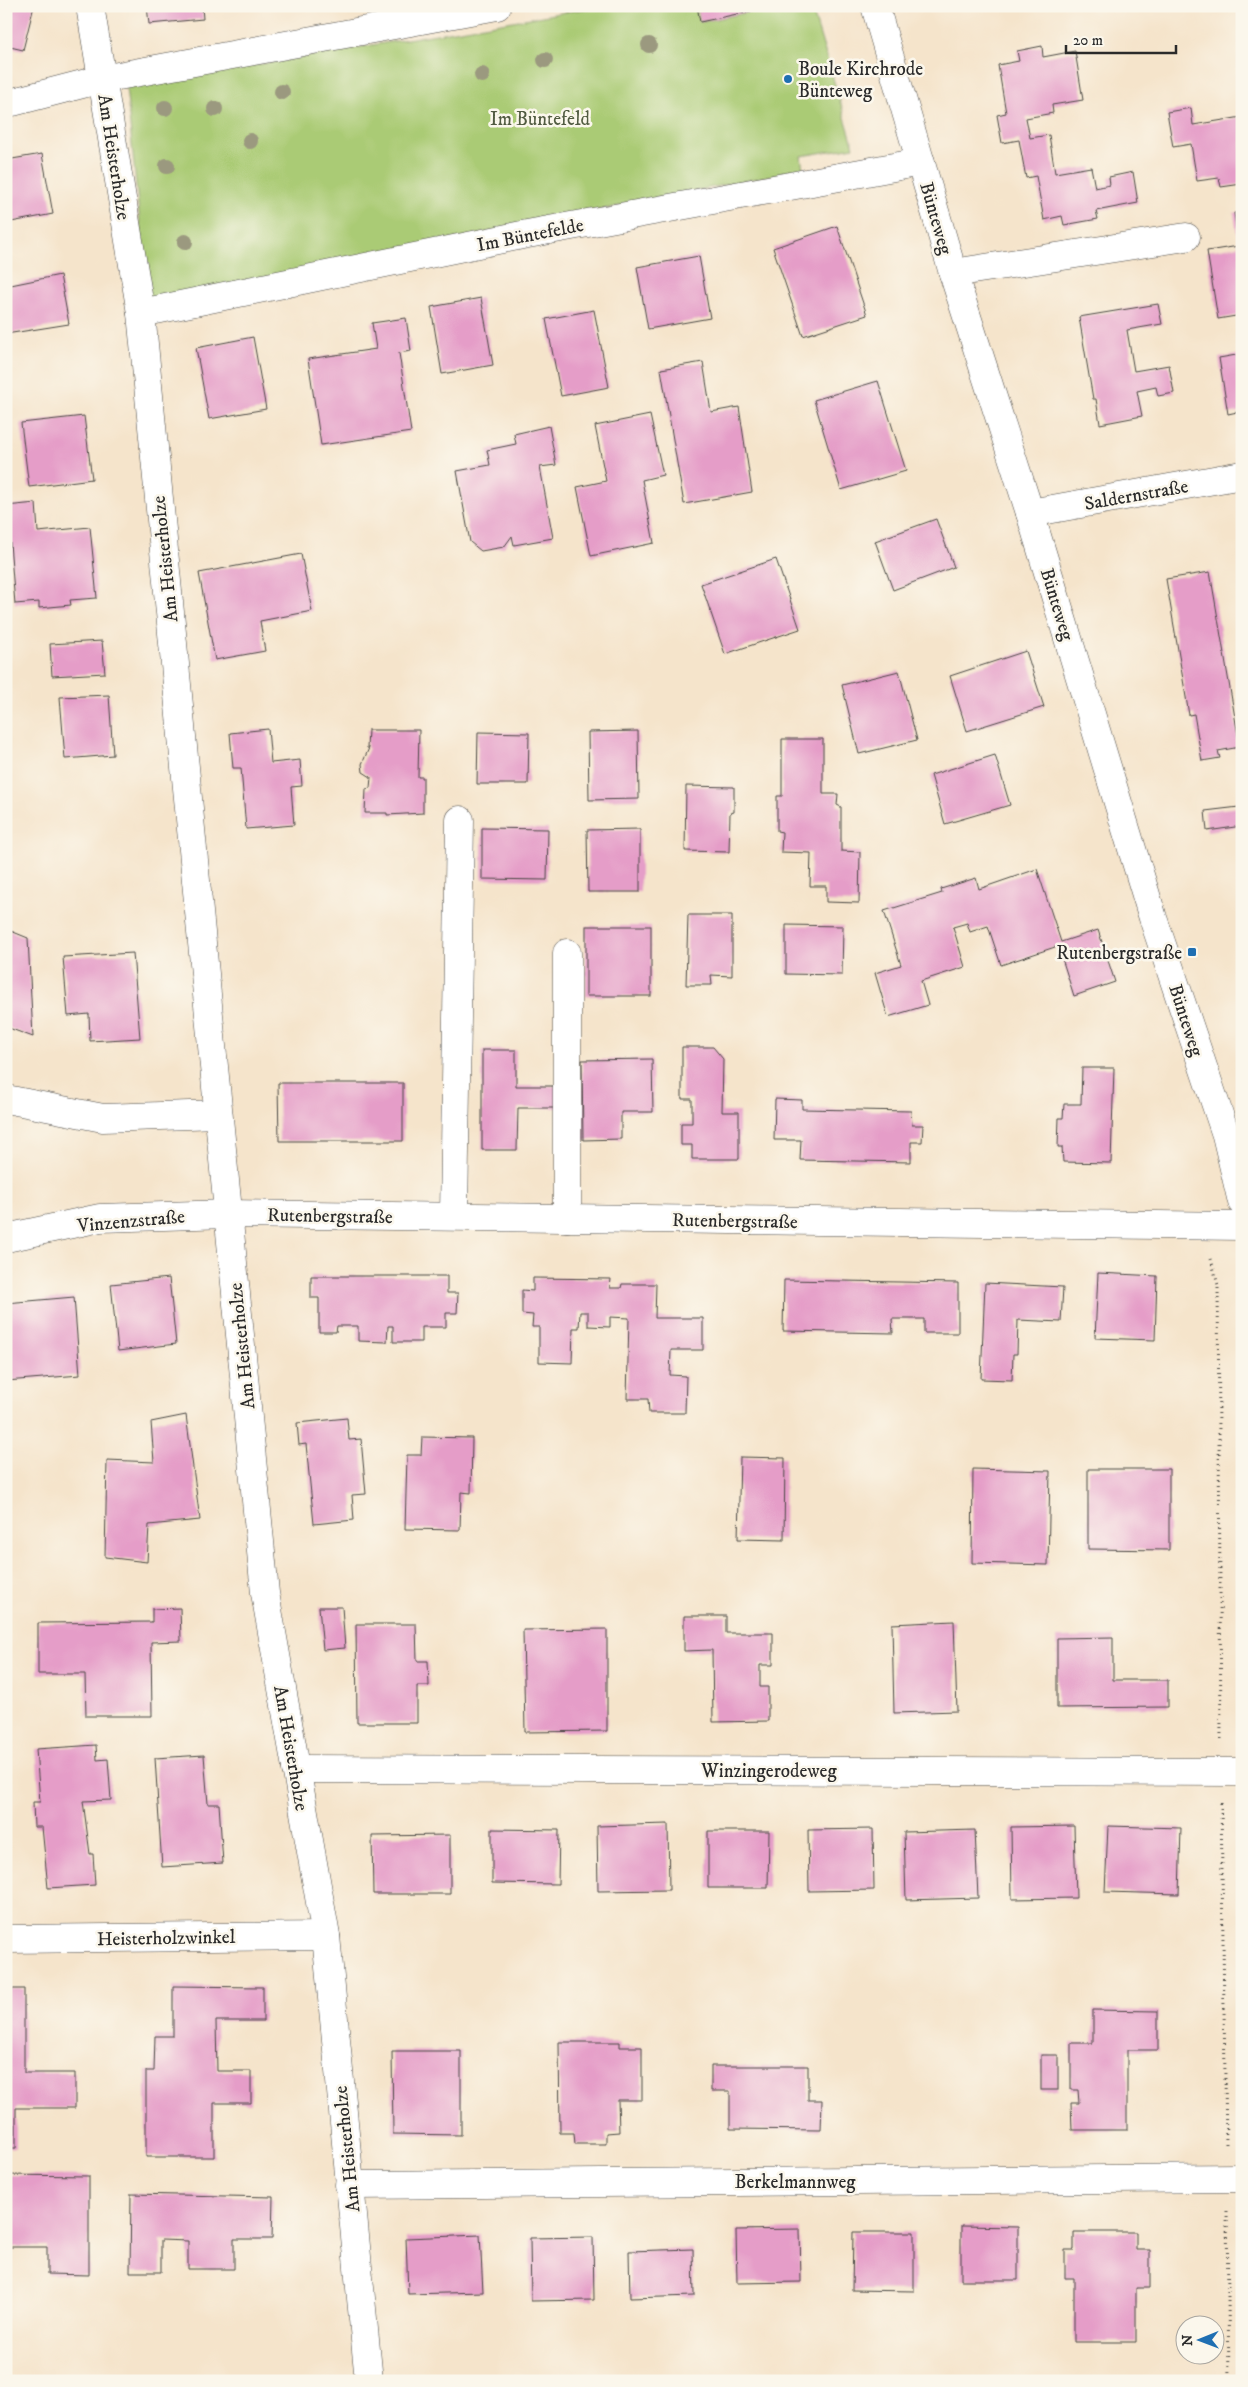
<svg xmlns="http://www.w3.org/2000/svg" width="1248" height="2387" font-family="'IM FELL DW Pica',serif">
	<style>
		.green { fill: #aacb74; stroke: #6a7b50 }
		.building { fill: #e59dc8 }
		.lines { fill: none; stroke-linecap: round; stroke-linejoin: round }
		.minor-casing { stroke: #494743; stroke-width: 29 }
		.path { stroke: #494743; stroke-width: 3; stroke-dasharray: 1 4; stroke-linecap: butt }
		.minor { stroke: #fff; stroke-width: 28 }
		.tree { fill: #9b997f }
		.poi-dot { fill: #1f6fb2; stroke: #fbf7ec; stroke-width: 2 }
		.labels { text-anchor: middle; stroke-width: 5; stroke-linejoin: round; paint-order: stroke }
		.poi-label { font-size: 19px; fill: #2b2b2b; stroke: #fbf7ec; text-anchor: start }
		.park-label { font-size: 19px; fill: #515b41; stroke: #fbf7ec }
		.street-label { font-size: 19px; fill: #2b2b2b; stroke: #fbf7ec }
	</style>
	<rect width="100%" height="100%" fill="#fbf7ec"/>
	<filter id="ink" filterUnits="userSpaceOnUse"><feTurbulence type="fractalNoise" baseFrequency=".02" numOctaves="2"/><feDisplacementMap in="SourceGraphic" scale="10" xChannelSelector="R" yChannelSelector="G"/><feConvolveMatrix kernelMatrix="1 2 1 2 8 2 1 2 1" color-interpolation-filters="sRGB"/></filter>
	<filter id="wash" filterUnits="userSpaceOnUse"><feTurbulence type="fractalNoise" baseFrequency=".0096" numOctaves="4" result="noise"/><feDisplacementMap in="SourceGraphic" scale="20" xChannelSelector="R" yChannelSelector="G"/><feGaussianBlur stdDeviation="1.12" result="paint"/><feColorMatrix in="noise" values="0 0 0 0 0 0 0 0 0 0 0 0 0 0 0 0 0 1.4 0 .05"/><feComposite in="paint" operator="in"/></filter>
	<g filter="url(#wash)">
		<rect width="100%" height="100%" fill="#f5e4cb"/>
		<path class="green" d="M601 6H697L701 22 777 6H811L854 147 801 156 803 169 148 301 126 87Z"/>
		<g id="blocks">
			<g class="building">
				<path d="M6 6H34L23 50 6 46Z"/>
				<path d="M147 6H202L203 19 149 24Z"/>
				<path d="M697 6H750L751 11 700 22Z"/>
				<path d="M1042 46 1043 57 1075 51 1083 100 1052 105 1053 113 1026 118 1030 138 1049 135 1055 173 1091 167 1095 188 1110 185 1109 177 1133 172 1138 203 1096 211 1098 219 1064 225 1062 216 1044 220 1036 176 1026 178 1019 140 1002 143 997 115 1006 113 998 65 1019 61 1017 51Z"/>
				<path d="M1191 108 1193 125 1242 117V184L1221 187 1219 178 1197 181 1191 144 1173 147 1167 112Z"/>
				<path d="M42 154 53 214 6 223V160Z"/>
				<path d="M1242 212V315L1218 319 1207 251 1239 246 1234 213Z"/>
				<path d="M837 226 867 315 803 336 773 248Z"/>
				<path d="M699 256 710 318 648 329 637 267Z"/>
				<path d="M60 275 69 324 6 334V286Z"/>
				<path d="M481 298 493 365 442 374 431 307Z"/>
				<path d="M1158 304 1162 324 1127 330 1134 371 1169 365 1174 393 1158 396 1156 387 1137 391 1142 416 1100 424 1096 399H1093L1079 317Z"/>
				<path d="M594 310 609 387 561 396 546 319Z"/>
				<path d="M406 318 411 351 399 353 411 432 321 445 308 359 376 349 372 323Z"/>
				<path d="M253 337 266 409 209 419 196 348Z"/>
				<path d="M1242 354V411L1228 414 1219 358Z"/>
				<path d="M703 362 711 412 739 407 752 492 684 504 661 369Z"/>
				<path d="M878 381 906 471 841 490 814 400Z"/>
				<path d="M650 415 663 475 642 480 654 543 591 556 577 487 606 481 595 426Z"/>
				<path d="M84 416 92 479 29 487 21 423Z"/>
				<path d="M549 426 556 465 540 467 553 538 514 545 512 536 504 547 481 551 470 542 457 471 490 465 487 450 516 444 514 434Z"/>
				<path d="M36 503 38 532 90 527 97 598 70 600 71 605 39 608V602L15 604 10 543 6 544V506Z"/>
				<path d="M936 519 954 567 893 590 875 541Z"/>
				<path d="M301 554 312 611 260 621 265 651 215 660 199 573Z"/>
				<path d="M776 559 800 629 725 654 701 584Z"/>
				<path d="M1210 572 1240 747 1218 751 1220 758 1202 761 1194 714 1189 715 1166 579Z"/>
				<path d="M102 641 105 673 52 676 50 644Z"/>
				<path d="M1026 651 1044 707 967 731 950 676Z"/>
				<path d="M899 671 917 740 859 754 842 685Z"/>
				<path d="M109 695 113 755 65 759 60 697Z"/>
				<path d="M268 729 271 763 300 760 302 786 291 787 294 825 246 829 241 768H233L230 733Z"/>
				<path d="M368 730H419L418 777H423V813L387 815V813H365L366 789 370 788 371 777 363 772 362 764 369 748H367Z"/>
				<path d="M638 731 639 799 589 800 588 732Z"/>
				<path d="M478 732 529 733 528 784H477Z"/>
				<path d="M782 739H823V794H838L837 805 841 807V851L860 852 859 903 826 902V886H810L811 853 781 852 782 832 777 831V796H782Z"/>
				<path d="M995 755 1010 805 945 824 931 775Z"/>
				<path d="M686 786 734 787V812L730 813 729 852 685 851Z"/>
				<path d="M1239 807 1242 826 1207 831 1205 811Z"/>
				<path d="M482 828 548 829 547 880 482 879Z"/>
				<path d="M640 829V892H588L587 830Z"/>
				<path d="M1037 869 1061 942 1098 930 1115 982 1074 996 1058 946 1001 965 988 926 970 932 967 923 953 927 965 967 921 981 928 1005 888 1017 875 973 901 965 884 911 942 893 941 889 976 878 979 889Z"/>
				<path d="M688 915H732V976L711 975 712 985H686Z"/>
				<path d="M786 925 843 926 842 975 786 974Z"/>
				<rect x="586" y="926" width="65" height="70"/>
				<path d="M6 929 28 938 33 1037 6 1027Z"/>
				<path d="M133 953 140 1038 90 1041 89 1014 68 1016 63 957Z"/>
				<path d="M682 1047H713L723 1059 722 1112H739V1159H692V1145H681V1123H692V1099H682Z"/>
				<path d="M482 1050H516V1086H562L561 1108H518L517 1150H482Z"/>
				<path d="M652 1059 653 1112H621V1139L583 1140 582 1060Z"/>
				<path d="M1082 1068H1114L1111 1163 1063 1162 1062 1147H1058L1059 1118H1063L1064 1104H1081Z"/>
				<path d="M278 1083H403V1141H279Z"/>
				<path d="M775 1099 802 1100V1109L911 1111 912 1125H923L922 1142H911V1162L800 1160 801 1140H774Z"/>
				<path d="M1098 1273 1157 1276 1155 1340 1095 1338Z"/>
				<path d="M311 1276H447V1293H458L457 1313H446V1327H422V1342H393V1326H388L387 1342 358 1341V1326H337L336 1332H319V1298H311Z"/>
				<path d="M169 1278 176 1344 118 1351 111 1284Z"/>
				<path d="M533 1278 611 1279 610 1288H621L622 1284H656L655 1318H703V1350H671L670 1375 686 1376 685 1413H649L648 1399H627L629 1318 610 1317V1327L588 1326V1312H580L579 1328H573L572 1363 539 1362V1327H532L533 1315 522 1314V1290L533 1291Z"/>
				<path d="M784 1280 958 1283V1333H924V1319H892L893 1333 783 1331Z"/>
				<path d="M985 1283 1063 1287 1061 1322 1018 1320 1017 1354H1013L1012 1380 981 1379Z"/>
				<path d="M74 1297 80 1375 6 1381V1303Z"/>
				<path d="M186 1415 200 1520 149 1525 147 1562 105 1557 107 1460 154 1462 151 1422Z"/>
				<path d="M347 1418 349 1440 361 1439 366 1494 352 1495 354 1520 314 1524 306 1444 299 1445 297 1423Z"/>
				<path d="M422 1437 472 1438 471 1493 461 1492 460 1530 405 1529 407 1455H421Z"/>
				<path d="M740 1457 785 1458 784 1540 738 1539Z"/>
				<path d="M973 1469 1050 1471 1048 1565 972 1563Z"/>
				<path d="M1088 1469H1169V1550L1088 1549Z"/>
				<path d="M319 1607H342L345 1648 323 1650Z"/>
				<path d="M180 1608 181 1641 151 1642 152 1716H86L85 1674H38V1623L152 1622V1609Z"/>
				<path d="M684 1616H726V1633H773V1665H760V1687H768V1721L713 1722 712 1650 684 1651Z"/>
				<path d="M954 1621 957 1711 894 1713 892 1624Z"/>
				<path d="M356 1624H416L417 1661H428L429 1686H417V1723H357Z"/>
				<path d="M607 1629V1731L525 1732 523 1630Z"/>
				<path d="M1113 1637V1680H1168V1707L1057 1708V1638Z"/>
				<path d="M96 1745 97 1760 108 1759 111 1800 83 1801 90 1854H93L95 1885 48 1888 42 1827H34L33 1802H40L36 1749Z"/>
				<path d="M204 1755 208 1804H219L223 1863 162 1867 155 1758Z"/>
				<path d="M668 1824 669 1890 598 1891 597 1826Z"/>
				<path d="M1074 1826 1076 1898 1012 1899 1011 1827Z"/>
				<path d="M1108 1826 1181 1828 1179 1894 1105 1892Z"/>
				<path d="M492 1829 559 1830 558 1884 492 1883Z"/>
				<path d="M873 1829 874 1890 809 1891 808 1830Z"/>
				<path d="M975 1830 978 1898 906 1900 904 1832Z"/>
				<path d="M708 1831H769L768 1888H708Z"/>
				<path d="M450 1835V1894H373L372 1836Z"/>
				<path d="M173 1986 263 1987V2021H216L217 2071H251V2103H214V2157H146V2071H154L155 2036H173Z"/>
				<path d="M6 1989H24V2073H75V2108H16V2148H6Z"/>
				<path d="M1093 2010 1158 2011V2050H1127V2130H1072L1071 2103H1079L1078 2090H1071V2043H1093Z"/>
				<path d="M559 2042H620V2047H642V2100H618L619 2132 606 2133V2144H575L574 2133H560Z"/>
				<path d="M392 2051H461V2135L393 2134Z"/>
				<rect x="1041" y="2055" width="17" height="35"/>
				<path d="M711 2066H808V2100H822L821 2130 730 2129V2091H711Z"/>
				<path d="M6 2175 89 2176V2275L47 2274V2247H6Z"/>
				<path d="M131 2194 273 2197 272 2239H234V2269H188V2241L161 2240V2272H130Z"/>
				<path d="M961 2226 1018 2227V2280H961Z"/>
				<path d="M800 2229 801 2282 737 2283 736 2230Z"/>
				<path d="M853 2232H914V2291L852 2290Z"/>
				<path d="M1074 2232H1136V2250H1150V2288H1136V2342H1074V2278H1065V2250H1074Z"/>
				<path d="M480 2235 483 2292 408 2294 406 2238Z"/>
				<path d="M593 2237 594 2300 531 2301 530 2238Z"/>
				<path d="M693 2249 694 2296 630 2298 629 2251Z"/>
			</g>
		</g>
	</g>
	<g filter="url(#ink)">
		<use href="#blocks" fill-opacity="0" stroke="#494743" stroke-width="1"/>
		<g class="lines">
			<defs>
				<g id="minor">
					<path d="M90 6 141 313 265 1593 326 1936 369 2381"/>
					<path d="M875 6 953 273 1030 513 1153 918 1226 1135 1242 1202"/>
					<path d="M6 101 13 102 102 79 497 6"/>
					<path d="M953 273 1186 237"/>
					<path d="M141 313 522 235 921 162"/>
					<path d="M1030 513 1242 475"/>
					<path d="M567 953V1218"/>
					<path d="M6 1099 103 1118 218 1114"/>
					<path d="M454 1216 460 820"/>
					<path d="M6 1238 100 1218 228 1214 1242 1226"/>
					<path d="M296 1769 1242 1772"/>
					<path d="M6 1939 326 1936"/>
					<path d="M349 2185 1242 2178"/>
				</g>
			</defs>
			<use href="#minor" class="minor-casing"/>
			<g class="path">
				<path d="M1211 1259 1218 1285 1221 1740"/>
				<path d="M1221 1803 1226 2145"/>
				<path d="M1227 2211 1229 2381"/>
			</g>
			<use href="#minor" class="minor"/>
		</g>
		<g class="tree">
			<circle cx="649" cy="45" r="8"/>
			<circle cx="545" cy="60" r="8"/>
			<circle cx="482" cy="75" r="8"/>
			<circle cx="282" cy="92" r="8"/>
			<circle cx="165" cy="108" r="8"/>
			<circle cx="215" cy="109" r="8"/>
			<circle cx="250" cy="141" r="8"/>
			<circle cx="167" cy="166" r="8"/>
			<circle cx="185" cy="242" r="8"/>
		</g>
	</g>
	<g class="poi-dot">
		<circle cx="788" cy="79" r="5"/>
		<rect x="1187" y="947" width="10" height="10" rx="2.5"/>
	</g>
	<g class="labels">
		<g class="poi-label">
			<text x="798" y="75">Boule Kirchrode<tspan x="798" dy="22">Bünteweg</tspan></text>
			<text x="1182" y="959" text-anchor="end">Rutenbergstraße</text>
		</g>
		<g class="park-label">
			<text x="540" y="125">Im Büntefeld</text>
		</g>
		<g class="street-label">
			<text transform="translate(115 157) rotate(81)" y="7">Am Heisterholze</text>
			<text transform="translate(937 218) rotate(74)" y="7">Bünteweg</text>
			<text transform="translate(530 234) rotate(-11)" y="7">Im Büntefelde</text>
			<text transform="translate(1136 494) rotate(-10)" y="7">Saldernstraße</text>
			<text transform="translate(164 559) rotate(-96)" y="7">Am Heisterholze</text>
			<text transform="translate(1058 604) rotate(73)" y="7">Bünteweg</text>
			<text transform="translate(1187 1020) rotate(72)" y="7">Bünteweg</text>
			<text transform="translate(330 1215) rotate(1)" y="7">Rutenbergstraße</text>
			<text transform="translate(131 1220) rotate(-5)" y="7">Vinzenzstraße</text>
			<text transform="translate(735 1220) rotate(1)" y="7">Rutenbergstraße</text>
			<text transform="translate(241 1346) rotate(-96)" y="7">Am Heisterholze</text>
			<text transform="translate(292 1748) rotate(80)" y="7">Am Heisterholze</text>
			<text x="769" y="1777">Winzingerodeweg</text>
			<text transform="translate(166 1937) rotate(-1)" y="7">Heisterholzwinkel</text>
			<text transform="translate(346 2149) rotate(-96)" y="7">Am Heisterholze</text>
			<text x="795" y="2188">Berkelmannweg</text>
		</g>
	</g>
	<rect width="1248" height="2387" fill="none" stroke="#fbf7ec" stroke-width="25"/>
	<g transform="translate(1200 2340) rotate(269)"><circle r="24" fill="#fbf7ec" stroke="#a8a59f"/>
	<path d="M0-4L9 19L0 12L-9 19Z" fill="#1f6fb2"/>
	<text y="-8" font-size="14" font-weight="bold" text-anchor="middle" fill="#2b2b2b">N</text>
	</g>
	<path d="M1066 45v8h110v-8" fill="none" stroke="#2b2b2b" stroke-width="2.5"/>
	<text x="1073" y="45" font-size="15" fill="#2b2b2b" stroke="#fbf7ec" stroke-width="4" paint-order="stroke">20 m</text>
</svg>
